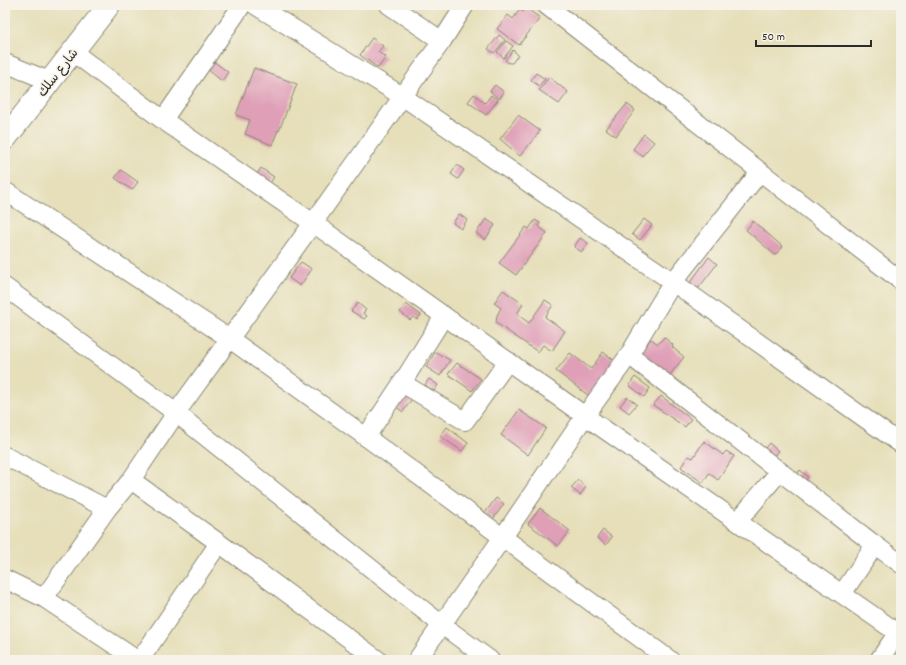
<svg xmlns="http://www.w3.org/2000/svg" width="906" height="665" font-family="Dekko,'Playpen Sans Arabic',sans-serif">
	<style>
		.building { fill: #df9fb7 }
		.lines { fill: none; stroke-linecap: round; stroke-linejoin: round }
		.minor-casing { stroke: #888572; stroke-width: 20 }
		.tertiary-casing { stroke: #888572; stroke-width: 24 }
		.minor { stroke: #fff; stroke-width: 18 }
		.tertiary { stroke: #fff; stroke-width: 22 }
		.labels { text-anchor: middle; stroke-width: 3.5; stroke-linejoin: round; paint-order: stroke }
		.street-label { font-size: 13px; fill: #2b2b2b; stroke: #f7f3e8 }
	</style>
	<rect width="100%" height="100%" fill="#f7f3e8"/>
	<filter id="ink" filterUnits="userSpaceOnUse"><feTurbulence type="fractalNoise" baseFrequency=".025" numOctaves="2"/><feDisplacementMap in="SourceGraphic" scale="8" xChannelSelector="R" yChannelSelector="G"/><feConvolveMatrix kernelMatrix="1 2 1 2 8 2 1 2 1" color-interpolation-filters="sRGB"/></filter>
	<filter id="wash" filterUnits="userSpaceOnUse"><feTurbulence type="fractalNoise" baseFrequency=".012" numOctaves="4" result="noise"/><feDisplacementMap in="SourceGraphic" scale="16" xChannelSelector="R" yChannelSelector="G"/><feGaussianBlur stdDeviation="0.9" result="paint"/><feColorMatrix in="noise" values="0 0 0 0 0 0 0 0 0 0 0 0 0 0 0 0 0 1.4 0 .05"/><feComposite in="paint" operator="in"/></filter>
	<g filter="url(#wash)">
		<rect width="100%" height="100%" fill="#e6dfba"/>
		<g id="blocks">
			<g class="building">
				<path d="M526 8 540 18 519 45 497 29 508 15 513 19 520 9 523 12Z"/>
				<path d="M499 35 505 40 494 53 488 49Z"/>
				<path d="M372 38 383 46 378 52 386 57 378 68 360 55Z"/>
				<path d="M506 41 513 46 504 58 497 52Z"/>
				<path d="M513 50 518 55 512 63H509L505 60Z"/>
				<path d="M213 61 228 72 222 81 207 69Z"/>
				<path d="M254 68 297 84 279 131 278 130 272 145 245 134 250 120 236 115Z"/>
				<path d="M536 73 545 79 539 86 531 80Z"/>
				<path d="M549 77 568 92 559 104 539 90Z"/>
				<path d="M495 85 504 92 499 99 490 91Z"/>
				<path d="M474 94 485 103 491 95 498 100 486 115 468 102Z"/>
				<path d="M627 104 635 110 616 136 606 129Z"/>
				<path d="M518 115 540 131 520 156 500 139Z"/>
				<path d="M644 134 654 142 642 156 633 149Z"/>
				<path d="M457 165 464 170 458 179 451 174Z"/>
				<path d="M261 168 274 177 270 183 257 174Z"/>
				<path d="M121 170 138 182 132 190 115 178Z"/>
				<path d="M459 214 467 220 461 229 453 223Z"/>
				<path d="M486 219 495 225 485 240 476 233Z"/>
				<path d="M644 219 652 225 640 240 632 234Z"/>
				<path d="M535 220 540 223 538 226 547 233 516 275 499 263 526 227 529 229Z"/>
				<path d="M753 221 783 247 775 255 746 230Z"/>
				<path d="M580 238 588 243 582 252 574 247Z"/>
				<path d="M709 257 717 264 697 290 689 284Z"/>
				<path d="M301 262 312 269 300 286 289 278Z"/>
				<path d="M503 290 523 304 517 314 529 323 545 300 553 305 545 317 565 331 552 351 543 345 538 352 496 323 497 315 501 308 494 303Z"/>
				<path d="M358 303 366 310 363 313 367 316 364 319 351 311Z"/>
				<path d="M406 304 421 315 417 320 413 317 410 320 400 312Z"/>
				<path d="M664 337 673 345 672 347 684 357 669 376 640 354 651 339 658 344Z"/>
				<path d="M435 352 450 360 440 376 426 367Z"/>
				<path d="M603 352 615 361 589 396 556 371 570 353 591 369Z"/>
				<path d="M457 363 481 379 472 391 448 374Z"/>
				<path d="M635 377 650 388 644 397 629 385Z"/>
				<path d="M429 379 438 385 434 391 425 385Z"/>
				<path d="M403 385 415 394 403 412 390 402Z"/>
				<path d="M661 396 691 419 685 427 653 405Z"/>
				<path d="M627 397 637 404 629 413 620 406Z"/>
				<path d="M519 410 546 428 528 455 501 435Z"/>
				<path d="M447 427 468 443 462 451 440 436Z"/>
				<path d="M704 441 723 455 726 451 734 456 718 480 709 473 703 483 681 467 688 456 693 458Z"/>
				<path d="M769 443 778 451 771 459 762 452Z"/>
				<path d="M800 470 808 477 802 485 794 478Z"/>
				<path d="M578 480 586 487 580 495 571 488Z"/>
				<path d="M496 498 504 504 493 519 485 513Z"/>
				<path d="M540 508 570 531 558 546 528 524Z"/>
				<path d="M603 530 612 537 606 545 597 538Z"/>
			</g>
		</g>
	</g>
	<g filter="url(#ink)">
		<use href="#blocks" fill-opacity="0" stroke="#888572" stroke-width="1"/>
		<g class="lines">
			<defs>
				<g id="minor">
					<path d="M255 5 402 96 673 282 901 444"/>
					<path d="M389 5 442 41"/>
					<path d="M546 5 901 281"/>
					<path d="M73 52 163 120 313 223 585 416 898 633"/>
					<path d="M5 63 49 81"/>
					<path d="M163 120 242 5"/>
					<path d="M5 191 230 339 366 437 670 660"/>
					<path d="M5 287 176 413 442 625 490 660"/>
					<path d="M629 355 875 545 901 564"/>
					<path d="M402 383 465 421 508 361"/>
					<path d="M366 437 402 383 444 316"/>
					<path d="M5 456 107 509"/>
					<path d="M131 480 219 543 378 660"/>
					<path d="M738 521 780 471"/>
					<path d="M5 579 44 598 137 660"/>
					<path d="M842 594 875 545"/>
					<path d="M44 598 107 509 131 480 176 413 313 223 442 41 465 5"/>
					<path d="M140 660 219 543"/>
					<path d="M417 660 503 537 585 416 629 355 673 282 760 172"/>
					<path d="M879 660 901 628"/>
				</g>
				<path id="tertiary" d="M5 139 109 5"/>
			</defs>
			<use href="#minor" class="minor-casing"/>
			<use href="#tertiary" class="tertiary-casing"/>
			<use href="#minor" class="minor"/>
			<use href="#tertiary" class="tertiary"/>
		</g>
	</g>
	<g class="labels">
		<g class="street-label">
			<text transform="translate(57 72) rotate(-52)" y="5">شارع سلك</text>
		</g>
	</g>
	<rect width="906" height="665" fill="none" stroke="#f7f3e8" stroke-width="20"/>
	<path d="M756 40v6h115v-6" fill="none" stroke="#2b2b2b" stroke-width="2"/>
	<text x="762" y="40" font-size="12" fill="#2b2b2b" stroke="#f7f3e8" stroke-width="3" paint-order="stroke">50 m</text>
</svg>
